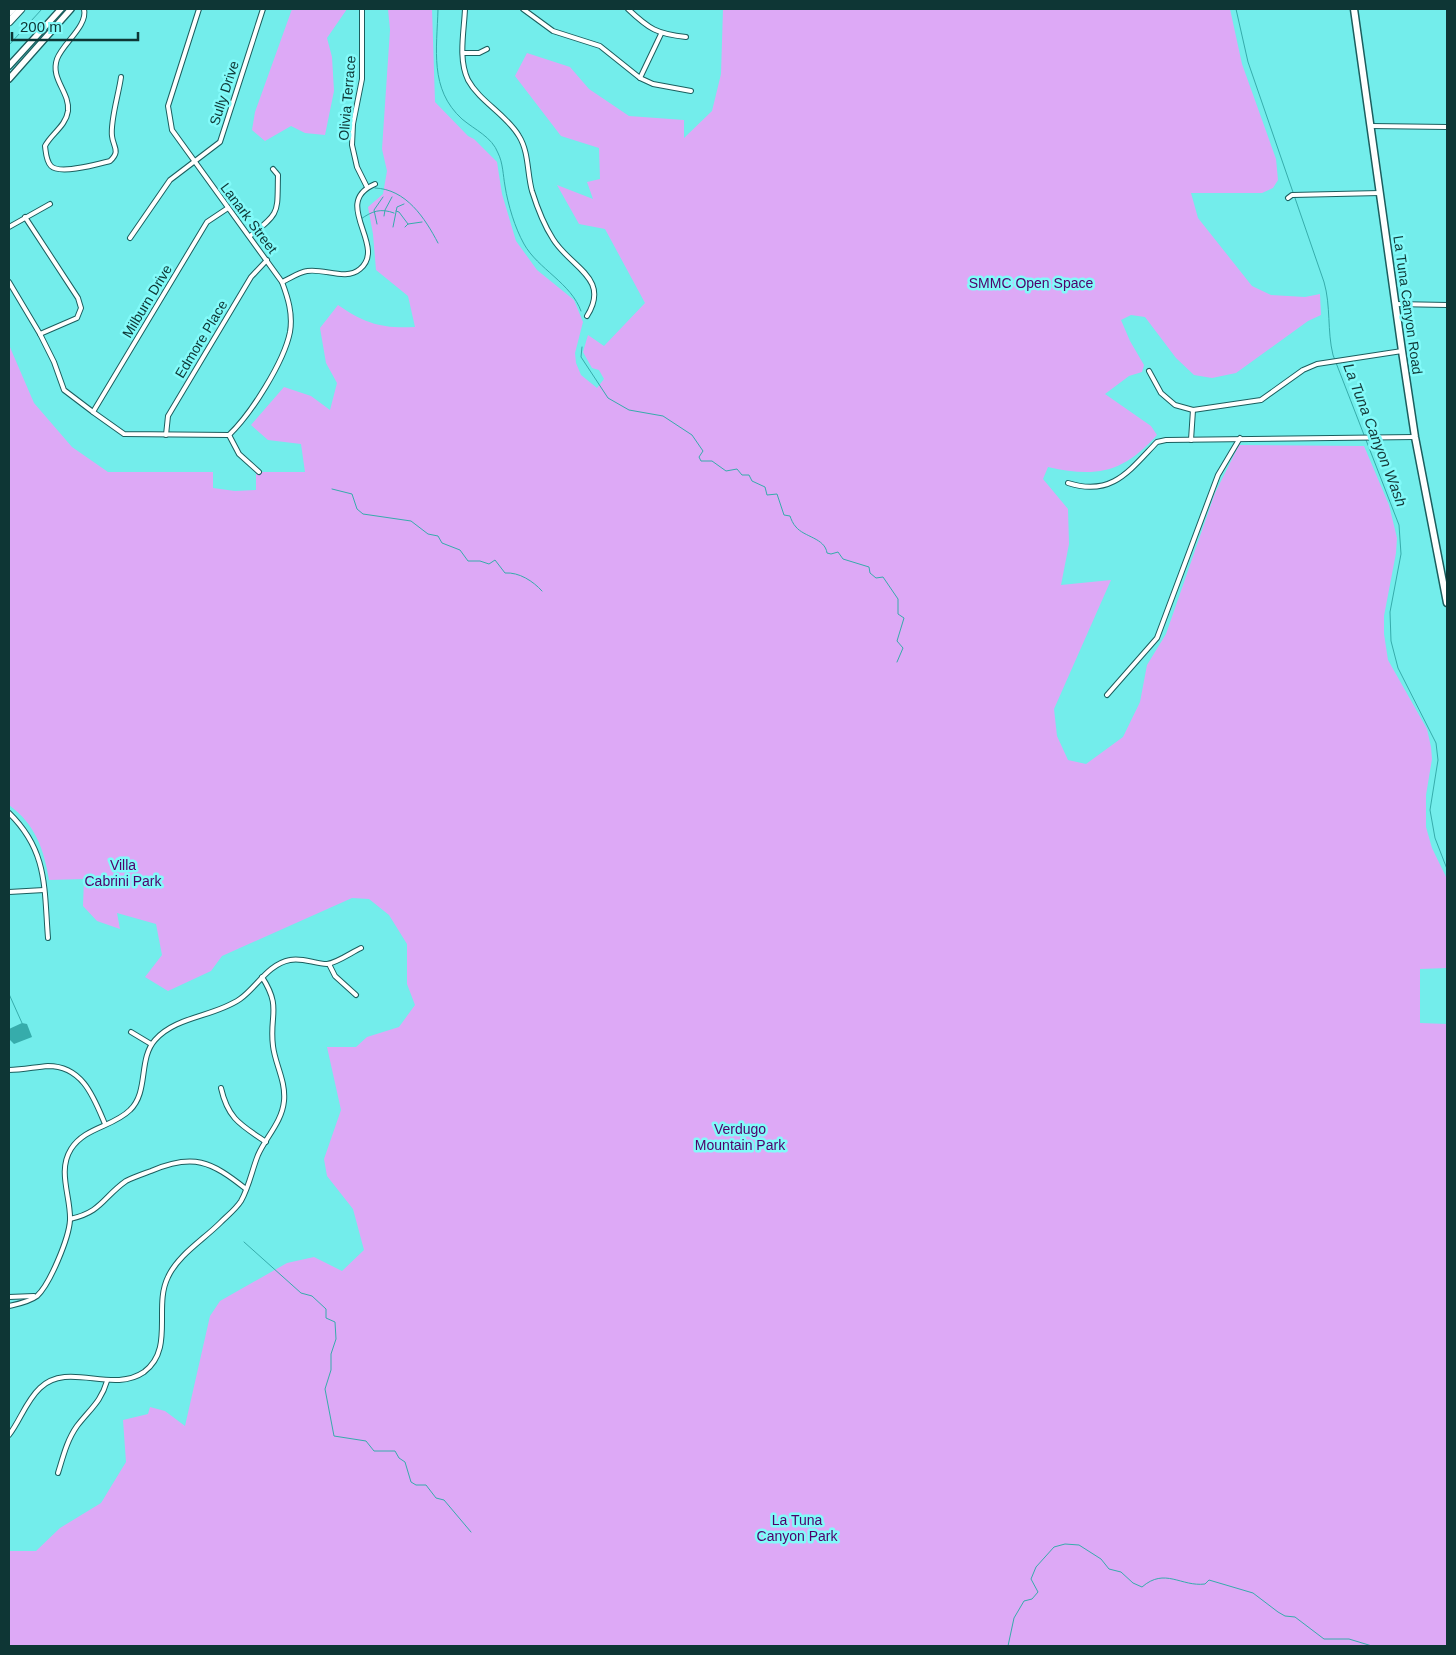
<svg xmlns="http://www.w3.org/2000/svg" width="1456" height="1655" font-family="Arial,sans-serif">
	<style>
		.green { fill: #dda9f6 }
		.water { fill: #36acab }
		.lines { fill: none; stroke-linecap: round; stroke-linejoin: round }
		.stream { stroke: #36acab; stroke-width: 1 }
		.street-casing { stroke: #1b5e5e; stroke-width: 6 }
		.secondary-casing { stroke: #1b5e5e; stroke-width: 8 }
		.primary-casing { stroke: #1b5e5e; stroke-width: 9 }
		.highway-casing { stroke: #1b5e5e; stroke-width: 9 }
		.street { stroke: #fff; stroke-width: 4 }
		.secondary { stroke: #fff; stroke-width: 5.5 }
		.primary { stroke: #fff; stroke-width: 6 }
		.highway { stroke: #fff; stroke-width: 7 }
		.labels { text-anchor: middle; stroke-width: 5; stroke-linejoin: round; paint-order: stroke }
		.street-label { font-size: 14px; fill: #0e3635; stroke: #82faf9 }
		.park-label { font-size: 14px; fill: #4f0069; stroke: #82faf9 }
		.water-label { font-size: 15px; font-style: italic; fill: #163939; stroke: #82faf9 }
	</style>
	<rect width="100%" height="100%" fill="#73edeb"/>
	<g class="green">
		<path d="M292 9H347L327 38 332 57 334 91 325 135 305 133 291 126 265 141 252 130 255 112Z"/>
		<path d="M388 9H432L435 102 468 136 474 139 497 162 502 194 516 241 537 270 574 300 583 322 575 353 576 363 581 375 597 388 604 379 599 370 592 368 583 352 588 335 604 346 645 303 605 229 579 224 557 185 593 199 587 182 600 179 599 148 561 136 515 76 527 53 570 67 589 89 629 116 684 120V138L712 111 721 74 723 9H1230L1242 64 1276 159 1278 180 1273 188 1262 193H1191L1198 218 1252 286 1271 295 1305 297 1320 294 1321 315 1308 321 1236 373 1212 378 1194 375 1176 358 1145 317 1131 315 1121 320 1130 341 1144 365 1142 372 1129 376 1105 394 1151 426 1157 435C1123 473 1096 478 1048 467L1043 479 1068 509 1069 544 1061 585 1111 580 1054 709 1057 736 1068 760 1086 764 1123 737 1140 702 1147 665 1166 634 1215 493 1239 445 1364 446 1389 505 1397 538 1396 553 1384 616V634L1388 660 1427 729 1431 747 1432 759 1426 795V827L1432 848 1447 879V968L1420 969V1023L1447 1024V1646H9V1551H36L60 1528 101 1503 126 1462 123 1420 148 1414 150 1407 165 1411 185 1426 210 1316 220 1301 287 1263 314 1257 342 1271 364 1250 353 1209 327 1176 324 1159 341 1110 327 1047H356L367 1037 399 1027 415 1005 407 984V944L389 915 369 899 352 898 222 956 211 971 168 991 145 977 162 955 156 924 117 913 120 929 97 921 83 906 84 879 49 880C44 849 35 824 9 805V345L34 403 72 447 108 472H213V488L235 491 256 490V472H305L301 444 268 440 251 425 284 387 311 396 330 410 337 383 326 363 320 328 338 305C364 323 382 329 415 327L408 296 376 270 373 234 368 207 383 194 387 171 382 149 390 30Z"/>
	</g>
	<path class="water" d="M22 1023 27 1024 32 1037 14 1044 9 1039V1029Z"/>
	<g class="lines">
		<g class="stream">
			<path d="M438 9C437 49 429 89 462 119 475 130 492 137 498 153 503 163 503 175 505 186 508 205 515 228 524 244 538 269 571 283 581 311"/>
			<path d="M1236 9 1248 62 1324 282C1331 306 1327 331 1333 355L1399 525 1401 554 1390 612 1391 641 1398 668 1436 743 1438 760 1430 810 1435 838 1447 869"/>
			<path d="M9 45 42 9"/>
			<path d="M375 188C406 189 425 218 438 243"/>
			<path d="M396 211 399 212 408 224"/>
			<path d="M384 216 385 210 392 197"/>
			<path d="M361 219C372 211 381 208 394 213"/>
			<path d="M377 224 374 210 383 197"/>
			<path d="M393 227 397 207 404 204"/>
			<path d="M405 227 408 224 422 222"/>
			<path d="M582 347 581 357 608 398 629 410 663 416 692 435 703 451 699 457 701 461H712L726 471 737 469 742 475H749L752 481 765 487 767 495 777 494 784 515 790 516C791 519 793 524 796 527 804 537 825 538 827 553L831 554 838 552 843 559 869 567 870 573 876 578 883 577 898 599V614L904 618 897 641 903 648 897 662"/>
			<path d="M332 489 352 494 357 509 363 514 411 521 428 534 438 536 442 543 460 550 468 561H480L489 564 495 560 505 573C519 572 533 581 542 591"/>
			<path d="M9 994 22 1023"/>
			<path d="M244 1242 301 1293 312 1296 326 1309V1318L335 1322 336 1339 331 1354V1370L325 1389 334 1436 366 1441 374 1451H395L399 1458 405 1462 411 1482 416 1485H426L436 1498 444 1500 471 1532"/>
			<path d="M1008 1646 1014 1618 1024 1601 1032 1599 1038 1592 1031 1579 1036 1567 1054 1547 1065 1544 1079 1545 1101 1559 1109 1569 1121 1572 1133 1583 1142 1587C1165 1567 1181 1587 1205 1584L1209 1580 1253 1593 1278 1612 1285 1616 1295 1617 1324 1639H1349L1372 1646"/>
		</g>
		<defs>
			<g id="street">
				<path d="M84 9C88 26 63 43 57 59 50 79 70 92 68 111 66 126 51 134 45 146 46 153 46 161 51 166 60 175 98 164 110 161 121 151 113 147 112 136 110 121 119 93 121 77"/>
				<path d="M199 9 168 106 172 130 282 282C288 298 293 314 290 332 284 362 251 414 229 435"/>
				<path d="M362 9V79L353 124 352 145 357 167 367 187"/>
				<path d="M465 9C464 32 458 59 468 80 480 102 506 114 519 136 529 152 527 173 532 191 537 207 544 225 553 239 570 267 611 278 587 316"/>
				<path d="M523 9 553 31 600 46 640 78 653 84 691 91"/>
				<path d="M628 9C649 29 657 34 686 37"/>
				<path d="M463 53H479L487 49"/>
				<path d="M640 78 661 34"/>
				<path d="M1371 126 1447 127"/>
				<path d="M1288 198 1292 195 1380 193"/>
				<path d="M25 217 78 298 81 308 77 318 40 334"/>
				<path d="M9 227 50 204"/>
				<path d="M250 236C281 212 277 213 278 175L273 169"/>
				<path d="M130 238 170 180 220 142 263 9"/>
				<path d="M9 282 40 334 54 362 64 390 93 412 124 434 229 435 239 454 259 472"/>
				<path d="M282 282C289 279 299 272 307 271 324 268 346 281 360 269 388 246 330 203 375 184"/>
				<path d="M1395 304 1447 305"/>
				<path d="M1149 371 1161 393 1175 405 1193 410 1261 400 1303 370 1317 364 1402 351"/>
				<path d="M93 412 207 222 228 208"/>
				<path d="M166 435 168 416 251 277 267 260"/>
				<path d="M1191 440 1193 410"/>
				<path d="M1068 483C1112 497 1129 471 1157 442L1166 440 1415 437"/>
				<path d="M1107 695 1157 638 1218 475 1240 438"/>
				<path d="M9 813C48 851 44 888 48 938"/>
				<path d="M9 892 44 890"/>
				<path d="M329 964 335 976 356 995"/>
				<path d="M131 1032 151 1044"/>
				<path d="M9 1070C22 1070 35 1067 48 1066 83 1066 94 1098 105 1124"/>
				<path d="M221 1088C228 1119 241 1125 266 1142"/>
				<path d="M70 1219C102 1212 103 1197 126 1181 134 1177 143 1174 151 1171 193 1153 211 1161 246 1189"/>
				<path d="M9 1297 34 1296"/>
				<path d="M9 1306C18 1304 29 1302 37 1296 50 1284 69 1238 70 1220 71 1197 57 1171 71 1149 85 1127 113 1127 130 1110 149 1092 138 1059 155 1040 176 1016 214 1017 240 999 256 988 268 964 290 960 302 957 315 964 327 964 337 963 352 952 361 948"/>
				<path d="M9 1435C20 1421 26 1401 40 1388 68 1361 112 1394 144 1372 175 1349 153 1307 168 1277 178 1255 203 1240 220 1223 227 1216 236 1209 241 1201 249 1187 252 1170 258 1155 266 1137 282 1122 284 1101 286 1081 275 1064 273 1046 269 1015 282 1008 262 977"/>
				<path d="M58 1473C63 1457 67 1440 77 1426 90 1409 101 1402 107 1381"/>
			</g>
			<g id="secondary">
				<path d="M9 66 61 9"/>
				<path d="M9 79 71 9"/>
			</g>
			<path id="primary" d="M1354 9 1402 351 1415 437 1447 603"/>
			<g id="highway">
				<path d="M9 12 12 9"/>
				<path d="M9 22 21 9"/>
			</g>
		</defs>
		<use href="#street" class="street-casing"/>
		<use href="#secondary" class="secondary-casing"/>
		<use href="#primary" class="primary-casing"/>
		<use href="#highway" class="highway-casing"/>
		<use href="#street" class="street"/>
		<use href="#secondary" class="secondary"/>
		<use href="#primary" class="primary"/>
		<use href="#highway" class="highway"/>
	</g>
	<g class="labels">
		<g class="street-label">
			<text transform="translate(224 93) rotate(-72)" y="5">Sully Drive</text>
			<text transform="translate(347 98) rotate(-85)" y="5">Olivia Terrace</text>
			<text transform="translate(249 218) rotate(53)" y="5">Lanark Street</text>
			<text transform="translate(147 301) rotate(-59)" y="5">Milburn Drive</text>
			<text transform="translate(1408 305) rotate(82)" y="5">La Tuna Canyon Road</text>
			<text transform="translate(201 339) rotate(-59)" y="5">Edmore Place</text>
		</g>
		<g class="park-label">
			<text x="1031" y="288">SMMC Open Space</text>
			<text x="123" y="870">Villa<tspan x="123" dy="16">Cabrini Park</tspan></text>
			<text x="740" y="1134">Verdugo<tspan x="740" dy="16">Mountain Park</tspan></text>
			<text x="797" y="1525">La Tuna<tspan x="797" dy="16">Canyon Park</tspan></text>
		</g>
		<g class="water-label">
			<text transform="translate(1375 435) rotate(69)" y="5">La Tuna Canyon Wash</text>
		</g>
	</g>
	<rect width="1456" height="1655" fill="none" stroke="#0e3635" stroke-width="20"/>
	<path d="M12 32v8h126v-8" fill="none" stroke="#0e3635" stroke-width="2.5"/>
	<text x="20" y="32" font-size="15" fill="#0e3635" stroke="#82faf9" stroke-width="4" paint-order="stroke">200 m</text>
</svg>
